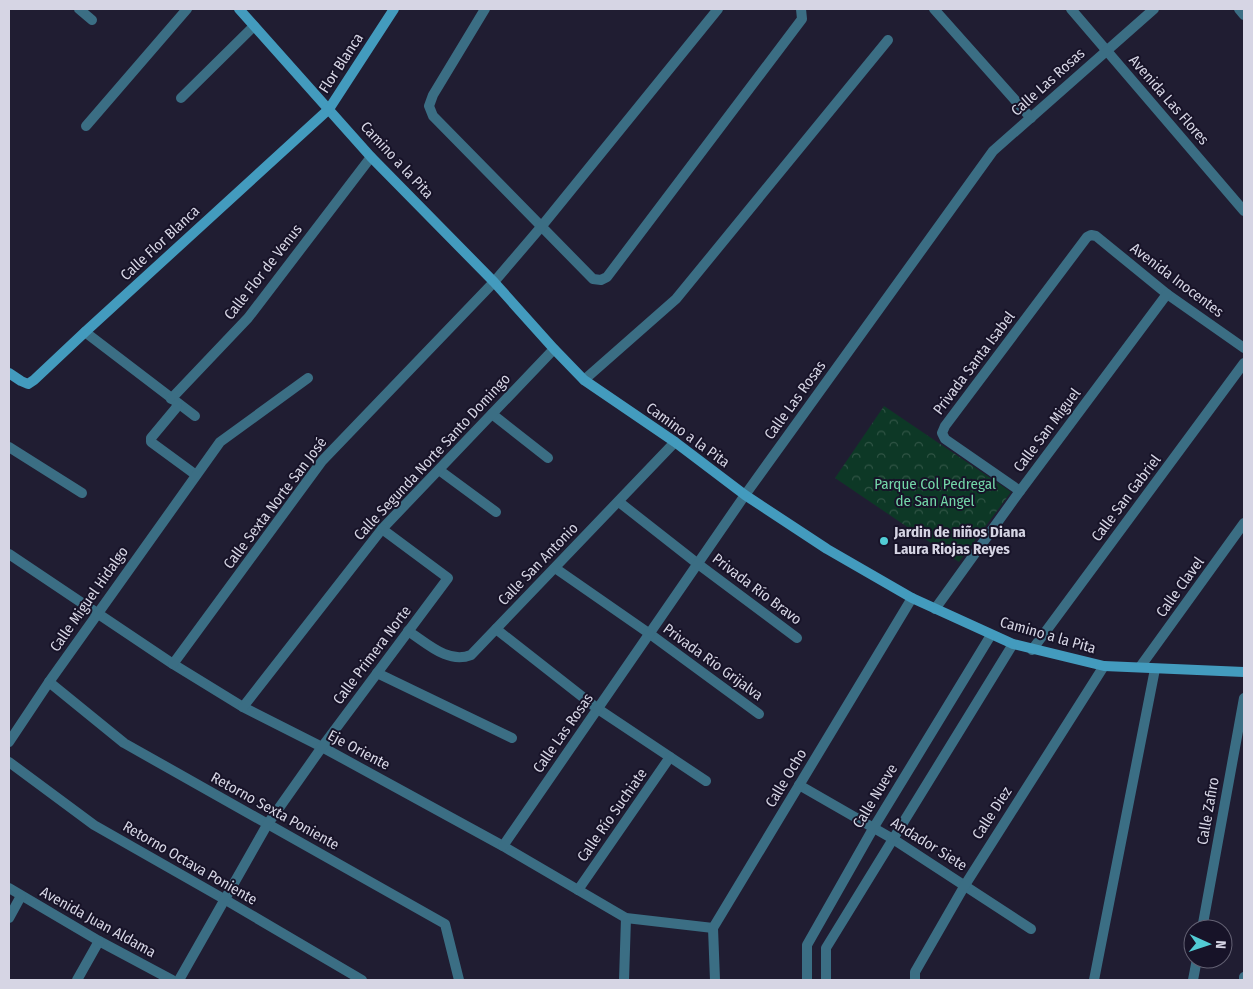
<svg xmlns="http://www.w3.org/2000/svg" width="1253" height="989" font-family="'Fira Sans Condensed',sans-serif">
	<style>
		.forest { fill: url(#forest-crowns) }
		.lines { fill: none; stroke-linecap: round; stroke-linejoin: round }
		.street { stroke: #3b6e84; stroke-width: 10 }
		.secondary { stroke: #439bbe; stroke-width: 10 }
		.poi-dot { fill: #52ccd5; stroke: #171328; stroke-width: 2 }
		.labels { text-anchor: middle; stroke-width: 4; stroke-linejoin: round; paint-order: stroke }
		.street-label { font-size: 15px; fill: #d6d5e4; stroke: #171328 }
		.park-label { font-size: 15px; fill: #73d6a8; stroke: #171328 }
		.poi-label { font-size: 15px; font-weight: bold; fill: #d6d5e4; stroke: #171328; text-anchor: start }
	</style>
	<defs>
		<pattern id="forest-crowns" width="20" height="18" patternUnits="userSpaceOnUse" patternTransform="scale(1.25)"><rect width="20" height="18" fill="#0d3826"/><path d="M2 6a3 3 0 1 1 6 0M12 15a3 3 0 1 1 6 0" fill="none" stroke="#305445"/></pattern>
	</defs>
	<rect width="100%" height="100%" fill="#201d32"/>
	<path class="forest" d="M884 406 1011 492 959 562 835 478Z"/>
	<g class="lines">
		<g class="street">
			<path d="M79 9 92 20"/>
			<path d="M485 9 433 95 429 106 433 116 593 279 601 280 607 277 802 19 801 9"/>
			<path d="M934 9 1031 118"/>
			<path d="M1071 9 1244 211"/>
			<path d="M1239 9 1244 15"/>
			<path d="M181 98 254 26"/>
			<path d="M86 126 187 9"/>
			<path d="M85 332 195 416"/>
			<path d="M584 380 676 299 888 40"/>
			<path d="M171 399 248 318 371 157"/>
			<path d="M177 404 176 408 151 438V442L196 475"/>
			<path d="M492 414 548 458"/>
			<path d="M9 447 82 493"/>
			<path d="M439 470 496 512"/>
			<path d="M1020 491 945 439 942 433 945 426 1087 237 1091 235 1096 236 1167 294 1244 348"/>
			<path d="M619 502 698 564 797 638"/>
			<path d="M9 554 173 664 243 707 322 747 503 846 626 918 713 928"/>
			<path d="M555 568 650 634 759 714"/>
			<path d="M935 609 1020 491 1167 294"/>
			<path d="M496 629 598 709 706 781"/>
			<path d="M408 631C428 644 448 664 471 655L675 442"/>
			<path d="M1032 650 1244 363"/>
			<path d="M173 664 322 461 494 282 541 227 718 9"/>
			<path d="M1140 667 1244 523"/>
			<path d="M377 673 512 738"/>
			<path d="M49 682 124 743 445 924 459 980"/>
			<path d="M243 707 382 529 554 349"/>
			<path d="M9 742 49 682 220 442 308 378"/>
			<path d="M9 762 94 825 224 899 362 980"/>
			<path d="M799 785 893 839 1031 929"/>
			<path d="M503 846 745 495 993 151 1154 9"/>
			<path d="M9 888 99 941 172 980"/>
			<path d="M578 890 670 757"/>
			<path d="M9 918 21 896"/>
			<path d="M1202 929 1244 698"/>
			<path d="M77 980 99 941"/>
			<path d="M179 980 267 825 322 747 448 578 382 529"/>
			<path d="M624 980 626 918"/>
			<path d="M715 980 713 928 912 598"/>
			<path d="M807 980V945L874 827 991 635"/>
			<path d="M826 980V948L1013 644"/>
			<path d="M915 980V972L965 885 1104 666"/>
			<path d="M1094 980 1155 669"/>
			<path d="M1193 980 1197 959"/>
			<path d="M1244 980V977"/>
		</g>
		<g class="secondary">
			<path d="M239 9 371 157 494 282 554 349 584 380 675 442 745 495 827 549 912 598 1013 644 1104 666 1244 672"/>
			<path d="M9 373 21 381 28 384 34 380 85 332 329 109 394 9"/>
		</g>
	</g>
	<circle class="poi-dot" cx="884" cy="541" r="5"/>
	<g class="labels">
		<g class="street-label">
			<text transform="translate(341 63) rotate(-57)" y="5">Flor Blanca</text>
			<text transform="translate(1048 82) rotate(-42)" y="5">Calle Las Rosas</text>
			<text transform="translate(1169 100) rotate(49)" y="5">Avenida Las Flores</text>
			<text transform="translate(397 160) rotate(47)" y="5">Camino a la Pita</text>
			<text transform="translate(160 243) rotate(-43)" y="5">Calle Flor Blanca</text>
			<text transform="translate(263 272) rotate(-52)" y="5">Calle Flor de Venus</text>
			<text transform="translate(1177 280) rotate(37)" y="5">Avenida Inocentes</text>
			<text transform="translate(974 363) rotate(-53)" y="5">Privada Santa Isabel</text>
			<text transform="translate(795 400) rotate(-54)" y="5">Calle Las Rosas</text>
			<text transform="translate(1047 430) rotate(-53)" y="5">Calle San Miguel</text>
			<text transform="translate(688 435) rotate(36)" y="5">Camino a la Pita</text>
			<text transform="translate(432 457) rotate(-47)" y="5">Calle Segunda Norte Santo Domingo</text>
			<text transform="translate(1126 498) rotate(-53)" y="5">Calle San Gabriel</text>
			<text transform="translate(275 503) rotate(-53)" y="5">Calle Sexta Norte San José</text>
			<text transform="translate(538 564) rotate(-46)" y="5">Calle San Antonio</text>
			<text transform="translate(1180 587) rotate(-54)" y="5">Calle Clavel</text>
			<text transform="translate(757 589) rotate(37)" y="5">Privada Río Bravo</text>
			<text transform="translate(89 599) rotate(-55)" y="5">Calle Miguel Hidalgo</text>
			<text transform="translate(1048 635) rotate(16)" y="5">Camino a la Pita</text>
			<text transform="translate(372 655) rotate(-53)" y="5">Calle Primera Norte</text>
			<text transform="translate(713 662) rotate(36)" y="5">Privada Río Grijalva</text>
			<text transform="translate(563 733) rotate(-55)" y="5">Calle Las Rosas</text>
			<text transform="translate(359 750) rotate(28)" y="5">Eje Oriente</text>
			<text transform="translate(786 778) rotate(-59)" y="5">Calle Ocho</text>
			<text transform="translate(875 796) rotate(-59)" y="5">Calle Nueve</text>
			<text transform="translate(275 811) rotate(29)" y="5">Retorno Sexta Poniente</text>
			<text transform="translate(1208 811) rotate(-80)" y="5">Calle Zafiro</text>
			<text transform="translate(992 813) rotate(-57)" y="5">Calle Diez</text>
			<text transform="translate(612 815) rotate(-55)" y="5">Calle Río Suchiate</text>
			<text transform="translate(929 844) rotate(32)" y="5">Andador Siete</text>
			<text transform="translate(190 863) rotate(30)" y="5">Retorno Octava Poniente</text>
			<text transform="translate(98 922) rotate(29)" y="5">Avenida Juan Aldama</text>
		</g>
		<g class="park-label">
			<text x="935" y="489">Parque Col Pedregal<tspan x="935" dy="17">de San Angel</tspan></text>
		</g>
		<g class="poi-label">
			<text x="894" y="537">Jardin de niños Diana<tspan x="894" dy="17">Laura Riojas Reyes</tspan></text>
		</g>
	</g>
	<rect width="1253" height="989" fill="none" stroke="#d6d5e4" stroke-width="20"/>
	<g transform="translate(1208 944) rotate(93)"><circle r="24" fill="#171328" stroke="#636173"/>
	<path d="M0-4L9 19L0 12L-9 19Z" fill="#52ccd5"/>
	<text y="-8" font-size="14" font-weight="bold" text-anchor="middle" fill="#d6d5e4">N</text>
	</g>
</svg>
